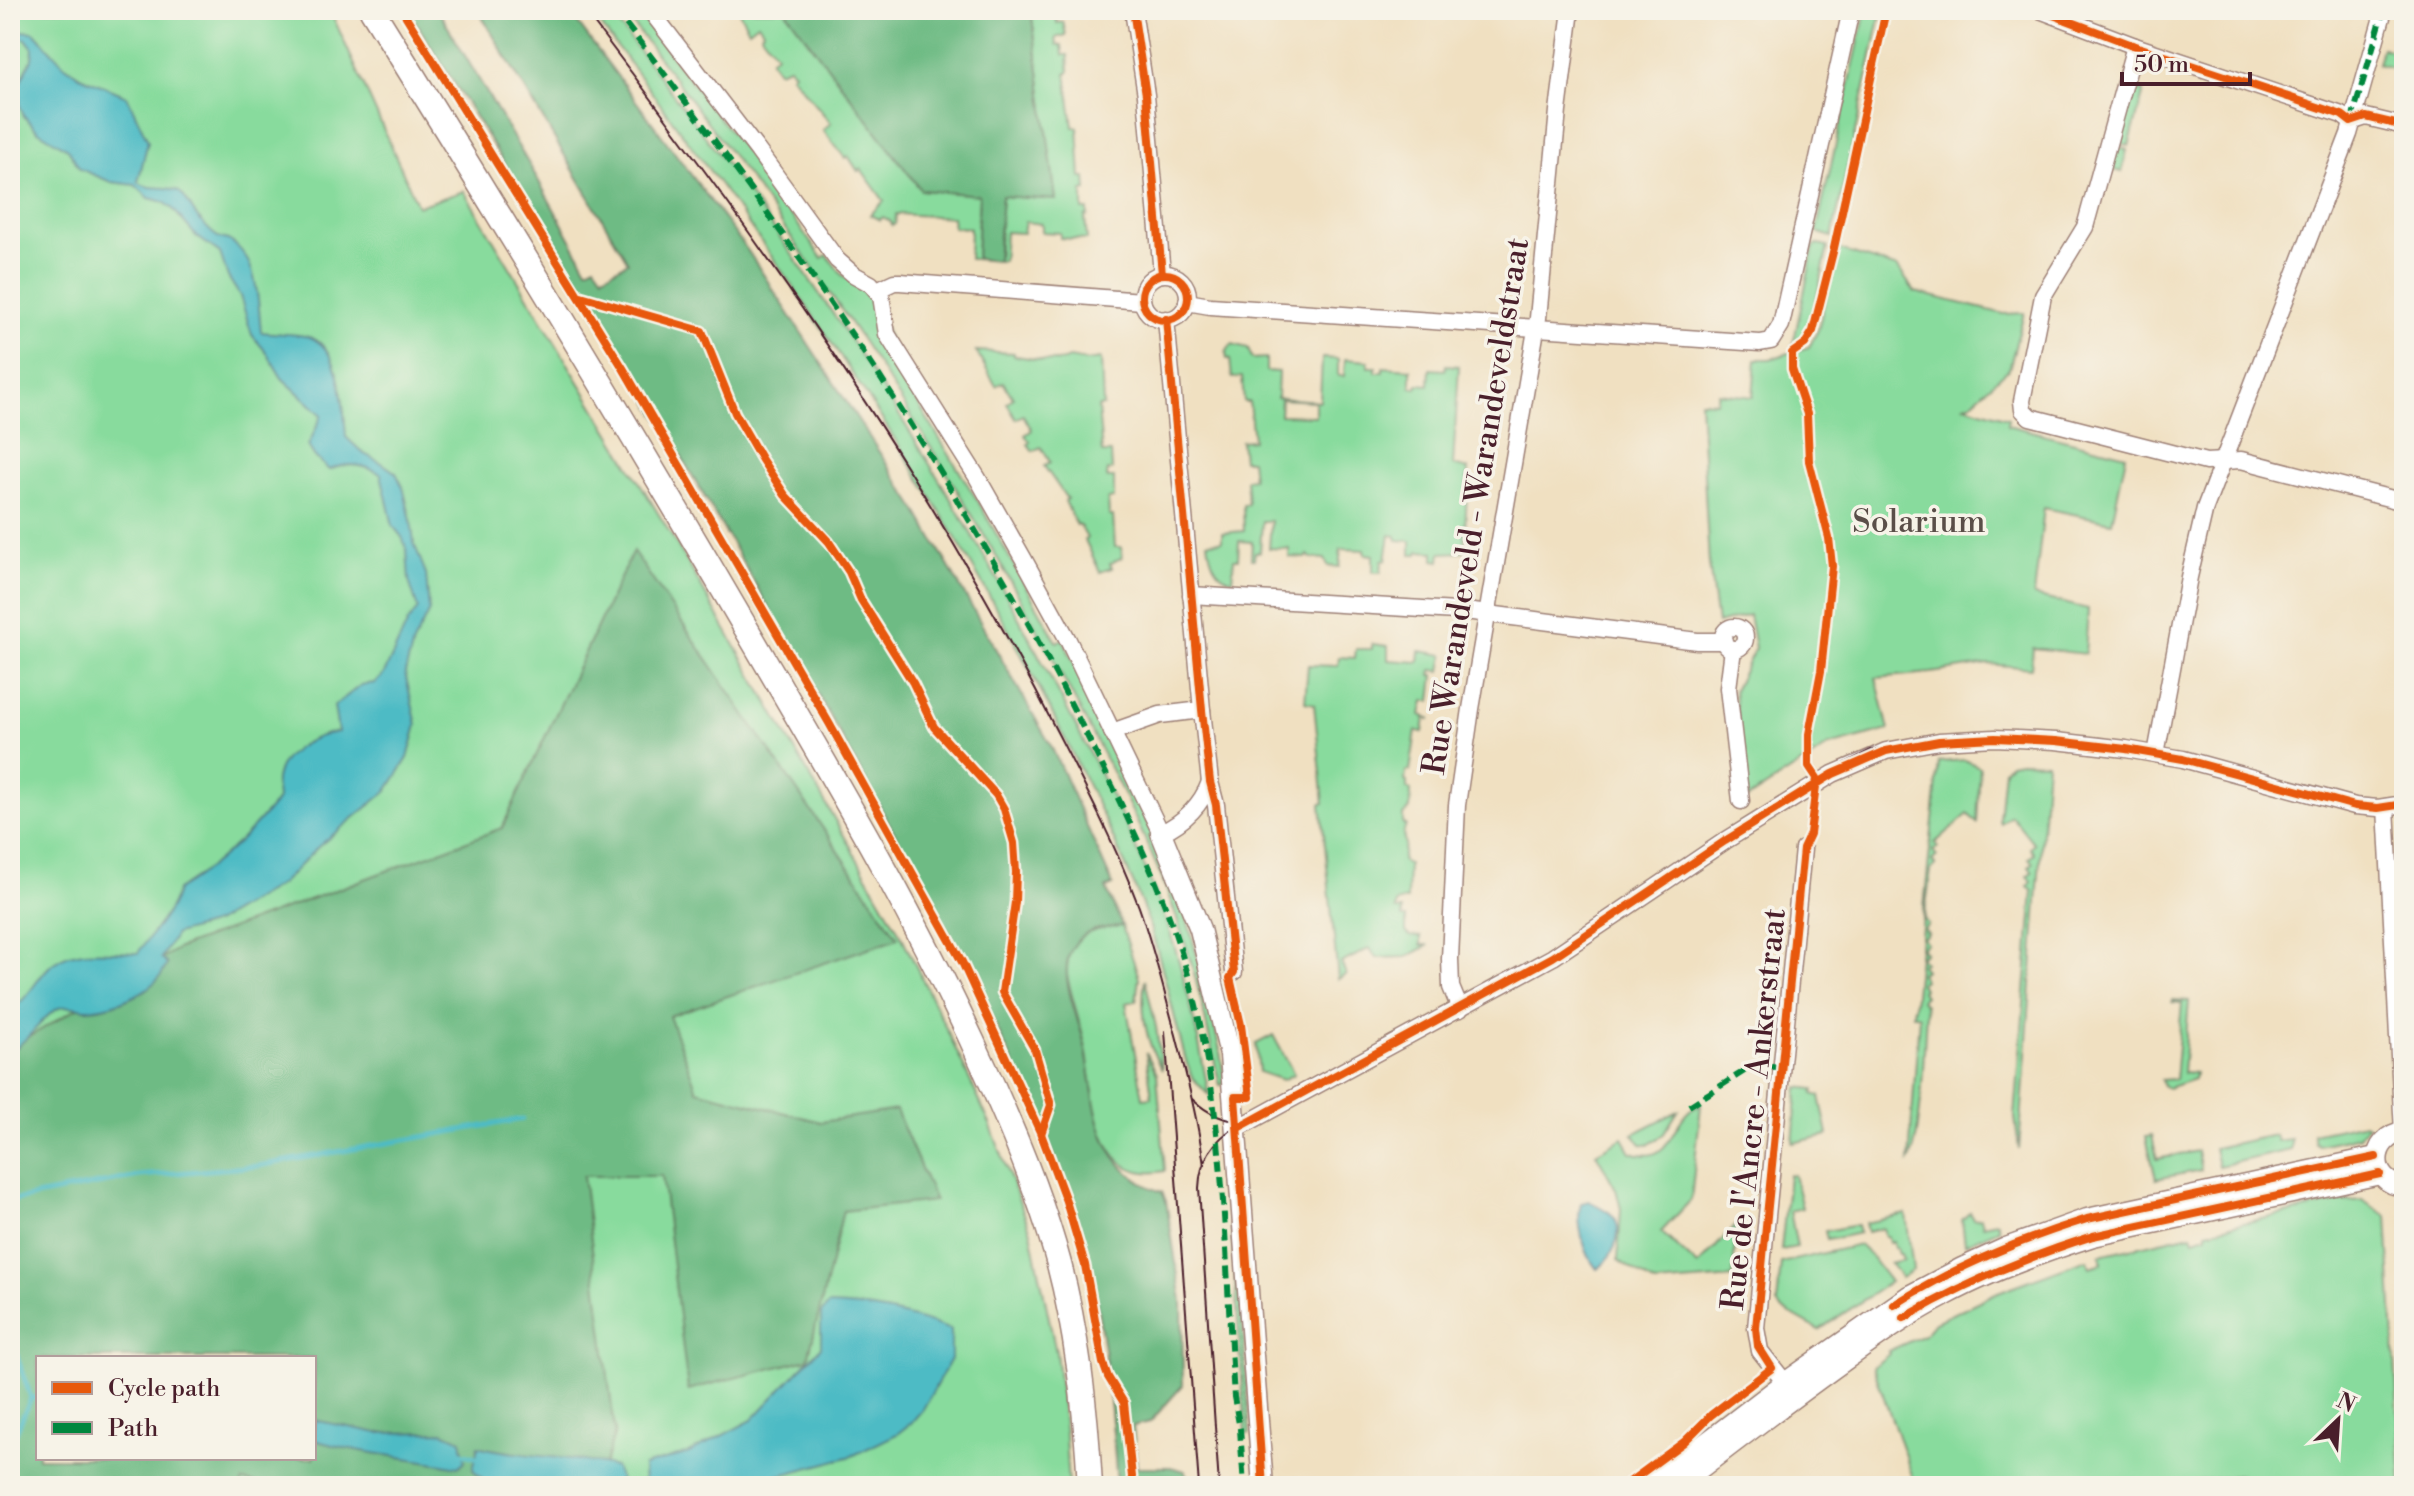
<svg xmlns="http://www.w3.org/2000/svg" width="2414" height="1496" font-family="'Libre Bodoni',serif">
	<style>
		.green { fill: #88db9d; stroke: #697d64; stroke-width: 2; fill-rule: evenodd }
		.forest { fill: #6ebb84; stroke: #5c6d58; stroke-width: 2; fill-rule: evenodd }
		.water { fill: #4dbbc5; stroke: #4c6d78; stroke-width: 2 }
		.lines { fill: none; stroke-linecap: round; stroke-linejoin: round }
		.stream { stroke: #4dbbc5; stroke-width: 5 }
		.minor-casing { stroke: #9d8076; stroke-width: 19 }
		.tertiary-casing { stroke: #9d8076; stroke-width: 23 }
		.primary-casing { stroke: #9d8076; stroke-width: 27 }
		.minor { stroke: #fff; stroke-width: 16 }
		.tertiary { stroke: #fff; stroke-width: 20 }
		.primary { stroke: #fff; stroke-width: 24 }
		.tram { stroke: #4a1f2b; stroke-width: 2 }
		.quiet { stroke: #00873e; stroke-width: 6; stroke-dasharray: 12 6; stroke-linecap: butt }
		.cycleway-casing { stroke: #f7f3e8; stroke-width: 13 }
		.cycleway { stroke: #e8590c; stroke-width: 8 }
		.labels { text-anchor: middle; stroke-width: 7; stroke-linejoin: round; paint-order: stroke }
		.street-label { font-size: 32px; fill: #4a1f2b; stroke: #f7f3e8 }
		.park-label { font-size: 32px; fill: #5a4e48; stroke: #f7f3e8 }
	</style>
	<rect width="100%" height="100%" fill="#f7f3e8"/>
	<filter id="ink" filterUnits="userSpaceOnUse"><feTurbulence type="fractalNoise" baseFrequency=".0125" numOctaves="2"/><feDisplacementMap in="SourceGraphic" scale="16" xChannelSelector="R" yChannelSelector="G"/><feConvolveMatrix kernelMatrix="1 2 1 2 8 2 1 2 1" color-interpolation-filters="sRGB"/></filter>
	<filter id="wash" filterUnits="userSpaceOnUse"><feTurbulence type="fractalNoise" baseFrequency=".006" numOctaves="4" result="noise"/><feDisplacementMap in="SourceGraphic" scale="32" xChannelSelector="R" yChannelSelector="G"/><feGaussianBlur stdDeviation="1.8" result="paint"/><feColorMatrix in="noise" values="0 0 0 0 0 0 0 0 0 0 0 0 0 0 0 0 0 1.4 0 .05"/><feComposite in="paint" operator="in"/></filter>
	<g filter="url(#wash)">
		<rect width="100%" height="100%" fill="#f0e0c1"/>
		<g class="green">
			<path d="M10 10H330L418 206 464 191 682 553 902 937 947 1030 990 1124 1031 1232 1056 1352 1065 1435 1068 1486H10ZM38 1358H314V1458H38Z"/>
			<path d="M589 10H608C660 78 714 146 764 215 872 365 970 522 1055 686 1093 760 1134 835 1163 913 1185 972 1198 1035 1209 1096L1193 1078 1187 1064C1172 1012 1162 956 1142 905 1118 844 1088 786 1059 727 931 470 763 237 589 10Z"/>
			<path d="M622 10H636L742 147 822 258 827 255 842 275 866 291 873 299 896 356 893 363 979 503 1057 642 1063 639 1165 862 1190 929 1219 1046 1225 1084 1220 1085C1208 1034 1199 983 1182 934 1155 849 1111 769 1070 691 943 446 791 227 622 10Z"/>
			<path d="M738 10H785L921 190 979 194 976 259H969L970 228 953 227 952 217 896 214 895 224 892 226 891 222 883 217 880 220 870 215 884 201 861 169 858 171 848 156 845 158 823 130 831 123 791 75 794 72 789 67 778 71 770 60 776 54 761 34 763 30 758 23 749 30Z"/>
			<path d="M1031 10H1055L1057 23 1063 22 1066 35 1056 38 1057 45H1062L1063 55H1068L1069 71 1066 73 1073 127H1078L1081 178H1086L1087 190 1083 191V210H1088V216L1085 217 1087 240 1060 238V233L1042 232V224L1025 222 1023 233 1005 232 1003 261H998L1002 196 1056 200Z"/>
			<path d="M1866 10H1882L1832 237 1816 232Z"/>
			<path d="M2382 48 2404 54V71L2378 64Z"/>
			<path d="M2132 88 2144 91 2129 146 2117 143Z"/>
			<path d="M2116 147 2127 150 2122 172 2109 169Z"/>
			<path d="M1818 245 1828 247 1810 329 1801 343 1793 345 1814 246Z"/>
			<path d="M1837 249 1898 268 1915 292 2004 314 2024 313 2009 369 1972 402 1965 405 2008 418 2007 425 2126 455 2112 522 2044 508 2034 596 2088 609 2085 654 2033 648 2031 668 1988 664 1931 673 1876 678 1889 730 1829 746 1747 799 1734 691 1755 648 1749 615 1717 624 1709 564 1700 401 1716 402 1718 393 1753 397 1756 359H1770L1809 347 1818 330Z"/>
			<path d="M1232 344 1248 348 1252 359 1266 358V371L1278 372 1277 398 1320 401 1322 358 1338 359V376H1344L1345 359 1368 361V367H1376V372H1383V367L1411 369V387L1417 388 1418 384 1429 385 1430 369 1445 370 1446 365 1459 366 1453 465 1468 469 1464 552 1441 553 1440 561 1434 560V552L1419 551 1418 554H1411V541L1397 540 1396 536 1390 535 1386 560H1382L1381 572H1373V555L1365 554 1364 550 1341 549 1339 567 1328 566 1325 559 1311 558 1308 555 1306 558 1289 557V549L1269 548 1271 521H1262L1260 552H1255L1254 559H1251L1252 542 1239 541 1238 559H1234L1232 580C1214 575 1210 559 1208 542L1222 541V533L1244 531 1243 505 1248 504 1246 479 1253 478 1251 460H1243L1241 441 1253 440 1249 402H1244L1242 377 1232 378 1230 359H1227L1226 352ZM1281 399 1315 401V416L1280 415Z"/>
			<path d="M976 351 1014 353V356C1031 357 1053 366 1069 358L1087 361 1101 359 1103 406 1098 407 1102 453H1111L1112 470 1107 471V478H1114V498L1108 499 1109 516H1113L1115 547H1121L1122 557 1110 564 1112 568 1100 572 1085 540 1087 538 1079 524 1076 525 1065 501 1067 499 1044 466 1050 462 1041 447 1033 451 1028 444 1030 442 1025 435 1032 430 1023 415 1016 419 1007 403 1013 398 1003 382 996 386Z"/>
			<path d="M1372 644 1388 646V660L1419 662 1420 651 1444 655 1441 671 1432 670 1431 675H1434L1431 701H1424L1421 715 1431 719 1425 718 1423 732 1416 731 1410 771H1406L1405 781 1407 782V789L1411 790 1410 809 1403 815V824L1406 825 1403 834 1405 844 1402 861 1408 864 1407 900 1396 903V910H1402V918H1406V932L1410 936 1421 937V945H1429L1407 957 1376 958 1370 948 1341 963 1346 974 1338 979 1321 804 1324 803 1314 704 1305 702 1308 665 1338 666 1339 657 1355 658 1356 649H1372Z"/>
			<path d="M1965 760 1980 767 1977 823 1968 814 1935 843 1938 847 1933 851 1937 856 1932 861 1936 865 1931 870 1924 919 1928 924 1924 929 1928 933 1923 938 1927 943 1921 948 1925 952 1920 957 1924 962 1921 965 1925 970 1920 974 1924 980 1920 983 1923 989 1921 991 1925 996 1921 1000 1925 1005 1926 1012C1924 1040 1922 1143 1909 1161L1919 1016 1913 1014 1939 762Z"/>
			<path d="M2020 761 2047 762 2019 1150 2015 1117 2033 891 2028 886 2032 881 2028 876 2033 872 2029 867 2033 863 2029 858 2034 854 2030 848 2034 844 2011 815 2000 823 1999 820 2004 769 2010 763Z"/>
			<path d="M1122 926 1139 978 1136 1001 1126 1003 1143 1098 1152 1097 1146 1052 1157 1074 1165 1171C1095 1185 1095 1095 1086 1048 1081 1024 1072 1000 1067 975 1066 936 1087 929 1122 926Z"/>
			<path d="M1145 979 1156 1027 1162 1070C1146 1042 1140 1011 1145 979Z"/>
			<path d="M2172 1000 2189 1001 2183 1072 2195 1073 2194 1079 2168 1088 2163 1086 2161 1080 2175 1079 2182 1003 2172 1002Z"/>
			<path d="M1273 1035 1294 1074 1282 1080 1259 1072 1256 1044Z"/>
			<path d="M1798 1087 1814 1089 1813 1094 1820 1096 1828 1135 1793 1143Z"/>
			<path d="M1701 1105 1691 1200 1661 1232 1698 1266 1736 1225 1733 1278 1655 1284 1618 1260 1621 1209 1616 1189 1596 1153 1623 1138 1631 1152C1670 1166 1671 1126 1689 1111 1692 1108 1697 1107 1701 1105Z"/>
			<path d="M1678 1111 1663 1135 1648 1145 1641 1144 1633 1134Z"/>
			<path d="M2364 1123 2367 1125 2359 1136 2319 1145 2315 1143 2313 1134Z"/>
			<path d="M2275 1135 2277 1141 2291 1139V1150L2218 1166 2214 1148Z"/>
			<path d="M2152 1136 2157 1159 2197 1151 2201 1170 2156 1179 2146 1137Z"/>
			<path d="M1789 1175H1794L1802 1208 1790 1211 1797 1247 1781 1250Z"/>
			<path d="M1233 1177 1250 1434H1246L1228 1178Z"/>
			<path d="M2362 1200 2387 1216 2402 1486H2243L2240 1475 2167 1486H1916L1873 1367 1889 1354 1888 1351 1924 1335 1935 1322 1998 1292 2087 1259 2090 1267 2102 1263 2100 1255 2192 1234 2194 1239 2207 1235V1231L2340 1202Z"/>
			<path d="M1970 1212 1973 1219 1981 1218 1983 1225 1997 1222 1999 1229 1965 1244 1962 1220Z"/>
			<path d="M1906 1214 1913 1270 1901 1278 1890 1263 1903 1260 1901 1254H1899L1897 1248H1894L1893 1242 1889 1243 1888 1237H1885L1883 1228 1867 1232 1865 1223Z"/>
			<path d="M1857 1225 1859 1233 1827 1240 1825 1231Z"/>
			<path d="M1859 1245 1865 1249 1890 1282 1819 1330 1780 1308 1777 1304 1781 1263Z"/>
		</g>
		<g class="forest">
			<path d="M408 10H438L537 178 587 269 595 265 603 276 628 262 478 10H568L748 251 913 504 1051 746 1113 885 1106 888 1122 926C1103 928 1083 929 1073 947 1067 956 1066 966 1067 977 1069 999 1079 1021 1084 1042 1092 1074 1092 1110 1105 1139 1115 1164 1137 1184 1162 1192L1166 1201 1182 1301 1183 1385 1150 1422 1133 1426 1137 1467H1170L1186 1471 1189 1486H1117C1111 1398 1103 1309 1078 1223 1066 1181 1047 1140 1030 1100 984 995 929 896 874 796 728 529 571 267 408 10Z"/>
			<path d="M785 10H1031L1056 200 1002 196 997 261 976 259 979 195 921 190Z"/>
			<path d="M633 551 898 938 669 1016 697 1090 821 1122 896 1110 935 1201 843 1211 808 1359 688 1390 662 1176H583L615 1432 598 1486H277L243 1481 241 1486H10V1048L179 948 502 828ZM38 1358H314V1458H38Z"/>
		</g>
		<g class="water">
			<path d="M10 21 18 31 34 32 64 65 80 76 127 96 148 141 138 182C150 192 165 184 178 191 188 197 191 212 200 220 206 226 211 233 218 237 222 239 227 239 230 241 259 259 258 303 261 332 274 334 301 333 312 338 342 351 344 410 346 437L364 454 382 463 396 473 403 487 411 520 414 543 426 574 429 611 413 643 405 673 417 725 408 758 387 791 319 846 281 884 215 923 176 934 161 958 167 964C157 992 115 1007 88 1009 80 1009 70 1005 62 1007 46 1011 28 1042 10 1052V1010C28 999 34 983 48 968 71 944 108 953 138 953 152 931 171 914 177 890 216 866 248 836 277 800 277 793 275 786 276 780 279 753 314 735 338 732L334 706 361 685 375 683 384 674 408 622 418 609 409 581 407 550 402 537 393 526 381 474C364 464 347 462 329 470L315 457 308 446 322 415 282 378 267 353 252 335 240 296 228 277 220 253 196 236 173 209 164 202 149 198 135 185 111 182 80 169 68 149 38 131 24 116 20 106 19 84 32 59 33 48 26 39 10 35Z"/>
			<path d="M1589 1201C1598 1206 1612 1211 1616 1221 1623 1236 1610 1262 1597 1269 1585 1255 1575 1222 1581 1203Z"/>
			<path d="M828 1305C871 1306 911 1315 951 1330V1359L923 1409 911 1423 897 1434 852 1456 739 1486H644L643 1466 689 1453 752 1420 821 1347V1314Z"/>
			<path d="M314 1420 378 1433 443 1432 461 1440 465 1461 458 1467C410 1457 361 1454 314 1440Z"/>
			<path d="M478 1446C523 1458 570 1455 615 1467L622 1486H491L473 1470Z"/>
		</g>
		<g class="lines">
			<g class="stream">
				<path d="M10 1201 139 1176 258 1166 523 1119"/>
				<path d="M10 1336 31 1398"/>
				<path d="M16 1432 31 1398H38"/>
				<path d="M10 1452 11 1450"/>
				<path d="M458 1452 479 1458"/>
				<path d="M622 1486H623"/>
			</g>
		</g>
	</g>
	<g filter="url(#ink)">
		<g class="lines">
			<defs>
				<g id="minor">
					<path d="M650 10 758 151 837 260 853 274 871 284 881 296 887 334 977 477 1023 558 1068 640 1161 833C1184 822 1201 806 1210 782"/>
					<path d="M1133 10 1146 95 1162 274"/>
					<path d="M2040 10 2135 46 2342 115 2351 122"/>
					<path d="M2135 46 2085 227 2043 296 2022 401 2023 410 2030 417 2206 462 2241 460 2404 502"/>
					<path d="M2351 122 2366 117 2404 126"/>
					<circle cx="1165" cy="297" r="23"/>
					<path d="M877 290 894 282H900L1142 301"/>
					<path d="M1187 302 1210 306 1760 343 1771 341 1781 325 1851 10"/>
					<path d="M1166 319 1202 710 1210 782 1216 805 1234 972"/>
					<path d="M1191 595 1473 612 1697 641H1724"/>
					<circle cx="1734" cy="638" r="11"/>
					<path d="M1733 649 1728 688 1741 801"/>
					<path d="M1112 732 1160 715 1202 710"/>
					<path d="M2156 754 2189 577 2205 508 2349 134 2384 10"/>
					<path d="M2386 807 2403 1132"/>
					<path d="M1460 1009 1451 987 1450 959 1457 805 1471 709 1538 318 1558 111 1571 10"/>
					<path d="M1238 1128 1553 957 1725 841 1833 774 1886 751 1939 741 1995 738 2056 741 2126 749 2183 759 2355 806 2378 808 2404 804"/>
					<path d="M1791 1390 1760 1351 1756 1328 1803 849"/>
				</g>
				<g id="tertiary">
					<path d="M1161 833 1200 929 1230 1055 1263 1486"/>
					<path d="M2404 1132C2369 1136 2368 1184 2404 1186"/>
					<path d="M1650 1486 1785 1383 1909 1296 1962 1268 2006 1248 2087 1219 2376 1157"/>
					<path d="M1677 1486C1730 1445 1784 1404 1838 1365 1873 1340 1907 1315 1946 1295 1992 1270 2043 1252 2093 1236L2380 1174"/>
				</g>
				<path id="primary" d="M372 10C500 215 625 421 747 630 831 774 917 917 985 1069 1014 1132 1041 1197 1059 1264 1078 1336 1086 1411 1090 1486"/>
			</defs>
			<use href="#minor" class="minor-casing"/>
			<use href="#tertiary" class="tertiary-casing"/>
			<use href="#primary" class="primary-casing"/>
			<use href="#minor" class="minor"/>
			<use href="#tertiary" class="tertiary"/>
			<use href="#primary" class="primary"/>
			<g class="tram">
				<path d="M584 10C750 227 909 449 1036 691 1072 762 1111 833 1139 907 1154 949 1164 992 1176 1035 1187 1078 1198 1121 1204 1165"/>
				<path d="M1165 1031 1199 1486"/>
				<path d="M1192 1099C1207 1113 1224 1122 1245 1121"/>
				<path d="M1219 1486 1199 1188C1200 1160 1213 1140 1237 1126L1551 954 1722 837 1831 770 1871 750 1939 737 1996 734 2056 737 2127 745 2184 756 2355 803 2378 804 2404 800"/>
			</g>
			<g class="quiet">
				<path d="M615 10C786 229 941 452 1069 700 1117 795 1167 890 1193 994 1226 1124 1225 1263 1234 1397L1240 1429 1244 1486"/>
				<path d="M2351 122 2384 10"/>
				<path d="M1689 1106 1749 1068 1763 1066 1781 1068"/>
			</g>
			<defs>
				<g id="cycleway">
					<path d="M402 10 623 368 829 723 962 962 1041 1134 1066 1201 1085 1265 1103 1363 1108 1377 1124 1403 1133 1486"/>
					<path d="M1133 10 1146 95 1162 274"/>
					<path d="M2040 10 2135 46 2342 115 2351 122 2366 117 2404 126"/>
					<circle cx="1165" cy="297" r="23"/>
					<path d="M581 296 702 331 735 413 762 460 785 495 829 542 849 572 861 600 913 683 934 727 996 795 1004 809 1014 843 1016 872 1015 902 1002 992 1035 1050 1051 1105 1041 1134"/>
					<path d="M1166 319 1202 710 1210 782 1216 805 1234 972 1230 978 1241 1025 1250 1097H1235L1263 1486"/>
					<path d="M1238 1128 1553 957 1725 841 1833 774 1886 751 1939 741 1995 738 2056 741 2126 749 2183 759 2355 806 2378 808 2404 804"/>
					<path d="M1894 1305C1954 1267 2020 1240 2087 1219L2376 1157"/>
					<path d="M1904 1318C1964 1283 2027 1257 2093 1236L2380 1174"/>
					<path d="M1624 1486 1684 1442 1711 1415 1772 1368 1758 1346 1756 1328 1803 849 1810 834 1817 778 1809 766V734L1821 671 1832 566 1829 538 1809 461 1807 414 1792 369V353L1805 344 1813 331 1834 248 1886 10"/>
				</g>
			</defs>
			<use href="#cycleway" class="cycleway-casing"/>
			<use href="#cycleway" class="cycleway"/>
		</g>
	</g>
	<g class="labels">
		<g class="street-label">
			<text transform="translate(1475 506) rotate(-81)" y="11">Rue Warandeveld - Warandeveldstraat</text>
			<text transform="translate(1753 1109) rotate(-84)" y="11">Rue de l'Ancre - Ankerstraat</text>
		</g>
		<g class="park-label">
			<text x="1919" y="532">Solarium</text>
		</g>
	</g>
	<rect width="2414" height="1496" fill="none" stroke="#f7f3e8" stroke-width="40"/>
	<rect x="36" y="1356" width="280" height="104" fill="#f7f3e8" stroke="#b29e9c" stroke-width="2"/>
	<rect x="52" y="1382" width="40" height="12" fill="#e8590c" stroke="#b29e9c" stroke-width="2"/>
	<text x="108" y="1396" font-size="24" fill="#4a1f2b">Cycle path</text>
	<rect x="52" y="1422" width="40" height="12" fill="#00873e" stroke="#b29e9c" stroke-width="2"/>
	<text x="108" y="1436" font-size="24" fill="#4a1f2b">Path</text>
	<g transform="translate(2338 1420) rotate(25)" stroke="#f7f3e8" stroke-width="6" paint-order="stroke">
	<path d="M0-6L14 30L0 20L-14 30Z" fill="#4a1f2b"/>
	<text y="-12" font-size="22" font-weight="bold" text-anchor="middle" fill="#4a1f2b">N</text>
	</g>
	<path d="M2122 72v12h128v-12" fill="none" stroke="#4a1f2b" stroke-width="4"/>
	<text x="2134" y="72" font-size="24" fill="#4a1f2b" stroke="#f7f3e8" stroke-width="6" paint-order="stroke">50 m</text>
</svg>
